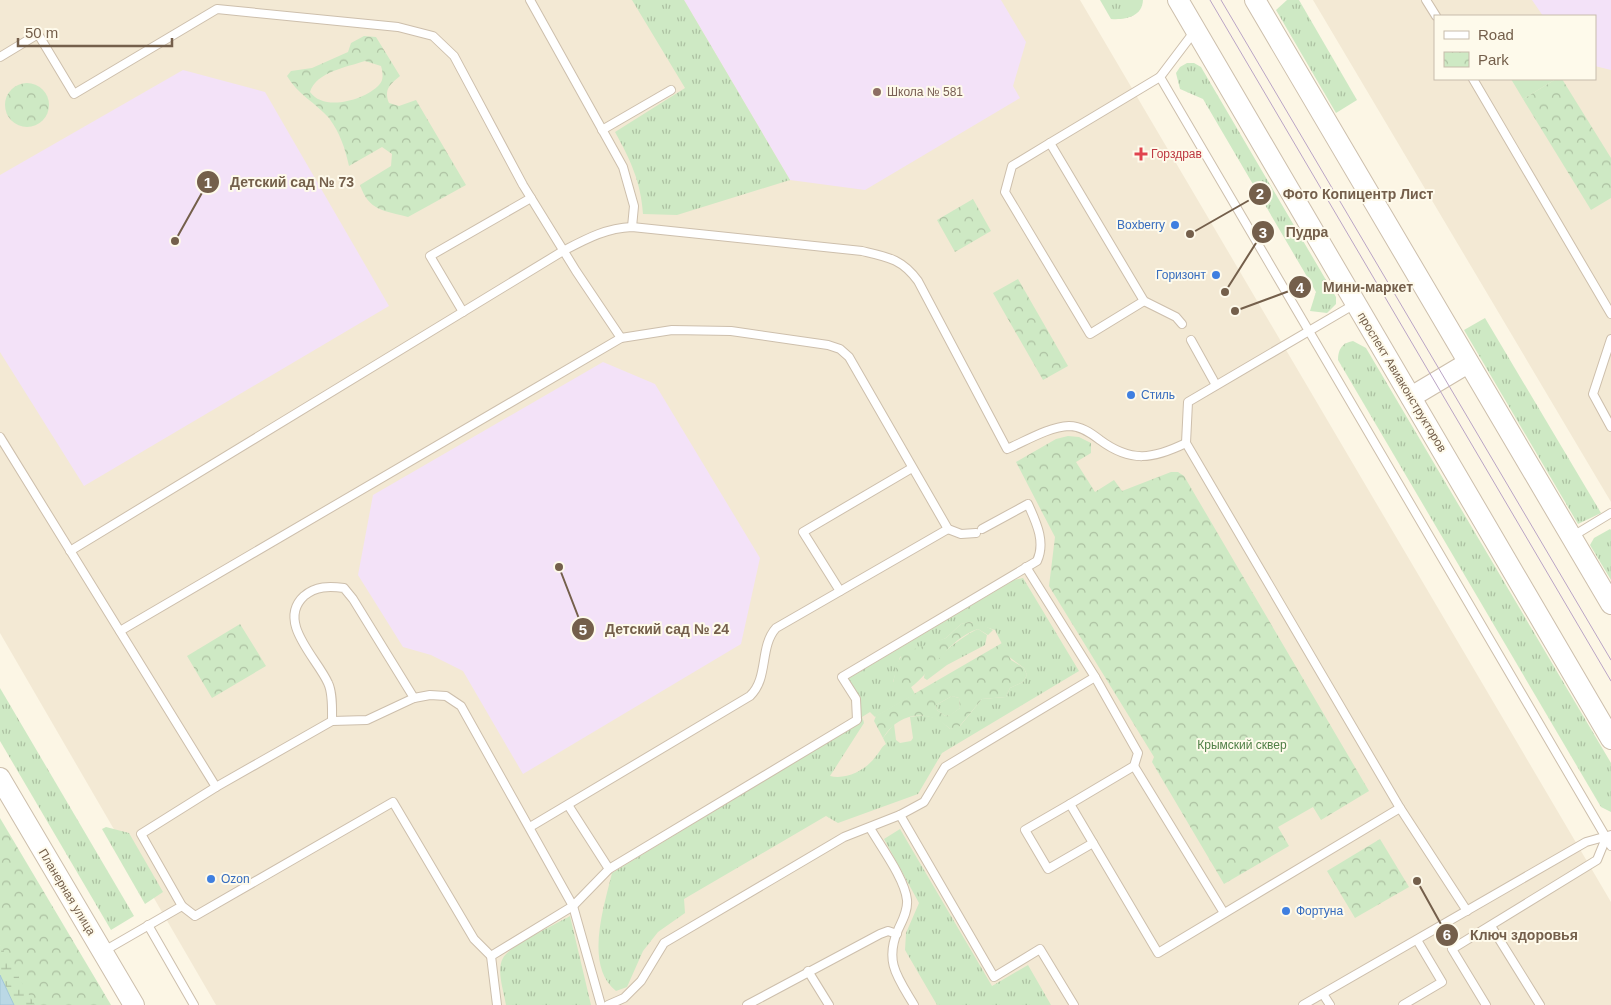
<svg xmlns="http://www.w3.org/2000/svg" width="1611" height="1005" font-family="Helvetica,sans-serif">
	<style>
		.residential { fill: #f3e9d4; fill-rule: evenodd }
		.education { fill: #f3e2f8 }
		.grass { fill: url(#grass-tufts); fill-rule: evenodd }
		.wetland { fill: url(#wetland-marsh) }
		.park { fill: url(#park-crowns); fill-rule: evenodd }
		.garden { fill: #cee9c4 }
		.water { fill: #bad8e5; stroke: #a1c6d6 }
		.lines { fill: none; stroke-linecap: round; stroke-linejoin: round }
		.service-casing { stroke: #cdbfac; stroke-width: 10 }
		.tertiary-casing { stroke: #cdbfac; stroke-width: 22 }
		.service { stroke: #fff; stroke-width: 8 }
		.tertiary { stroke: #fff; stroke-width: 20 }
		.tram { stroke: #baa4c5; stroke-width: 1 }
		.education-dot { fill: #8d6e63; stroke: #fefaeb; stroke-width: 2 }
		.health-dot { fill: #e0444e; stroke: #fefaeb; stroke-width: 2 }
		.shop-dot { fill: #3f7fe0; stroke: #fefaeb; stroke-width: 2 }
		.labels { text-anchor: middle; stroke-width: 4; stroke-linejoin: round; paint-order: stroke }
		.education-label { font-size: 12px; fill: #785e54; stroke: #fefaeb; text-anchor: start }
		.health-label { font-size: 12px; fill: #be3a42; stroke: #fefaeb; text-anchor: start }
		.shop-label { font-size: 12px; fill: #366cbe; stroke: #fefaeb; text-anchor: start }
		.street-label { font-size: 12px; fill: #745f4b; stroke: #fefaeb }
		.park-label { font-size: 12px; fill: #4f7f46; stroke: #fefaeb }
		.leader { fill: none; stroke: #745f4b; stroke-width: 2 }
		.callout-dot { fill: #745f4b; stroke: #fefaeb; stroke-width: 2 }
		.mark-label { font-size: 15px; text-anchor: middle; font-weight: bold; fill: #fff }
		.callout-label { font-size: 14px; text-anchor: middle; font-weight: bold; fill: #745f4b; stroke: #fefaeb; stroke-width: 4; stroke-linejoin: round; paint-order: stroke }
	</style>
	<defs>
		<pattern id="grass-tufts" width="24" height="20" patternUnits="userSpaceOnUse" patternTransform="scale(1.25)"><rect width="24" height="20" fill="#cee9c4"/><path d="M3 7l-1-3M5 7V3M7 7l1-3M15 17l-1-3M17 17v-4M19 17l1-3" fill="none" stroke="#acc0a1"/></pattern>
		<pattern id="wetland-marsh" width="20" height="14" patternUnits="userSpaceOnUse" patternTransform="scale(1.25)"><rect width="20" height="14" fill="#cee9c4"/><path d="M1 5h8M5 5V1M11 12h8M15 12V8" fill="none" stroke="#acc0a1"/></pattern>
		<pattern id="park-crowns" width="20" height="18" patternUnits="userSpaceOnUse" patternTransform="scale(1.25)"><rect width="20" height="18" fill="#cee9c4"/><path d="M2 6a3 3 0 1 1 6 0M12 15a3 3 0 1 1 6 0" fill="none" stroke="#acc0a1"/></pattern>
	</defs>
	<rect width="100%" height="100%" fill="#fcf6e5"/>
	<g class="residential">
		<path d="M0 0H1080L1611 902V1005H216L0 633Z"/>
		<path d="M1313 0H1611V502ZM1435 16H1595V79H1435Z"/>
	</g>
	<g class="education">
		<path d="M684 0H1001L1026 42 1013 86 1020 98 865 190 790 180Z"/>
		<path d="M1532 0H1611V70L1595 66V16H1543Z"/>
		<path d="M183 70 265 92 389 306 84 486 0 352V175Z"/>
		<path d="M603 362 655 384 760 558 741 644 523 774 463 671 431 655 403 647 358 575 373 495Z"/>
	</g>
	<g class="grass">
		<path d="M632 0H684L790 180 677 215 643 214C641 182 630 159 615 132L685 88Z"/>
		<path d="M1100 0H1143C1142 17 1125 20 1111 19Z"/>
		<path d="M1287 0H1299L1357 100 1336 113 1276 10Z"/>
		<path d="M1187 63H1194L1201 67 1336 297V304L1327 313 1310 311 1316 292 1203 99 1180 89 1176 73 1180 67Z"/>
		<path d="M1485 318 1601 513 1578 524 1464 330Z"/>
		<path d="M1353 341 1366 348 1611 763V812L1601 807 1338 360C1338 349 1342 343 1353 341Z"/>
		<path d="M1610 529 1611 530V580L1590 545 1594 538Z"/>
		<path d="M1023 578 1079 671 942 753 918 794 838 823 826 816 684 899 685 913 658 932 643 951 627 987 616 991C584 965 604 907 612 873L860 723 858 698 846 680 1014 580ZM970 622 995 630 1008 656 1024 668 1027 675 1023 682 1010 688 1006 697 982 699 960 726 950 729C937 716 928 714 910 717L913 738 911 741 900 743 896 740 894 724 883 738 886 744C881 747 880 752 876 756 866 770 847 780 830 776L864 723 862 717 870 712 875 717 915 694 911 687 893 682 900 657 946 638 961 624Z"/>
		<path d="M978 629 987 635 985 645 947 665 927 680 924 678C924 665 965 634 978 629Z"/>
		<path d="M0 688 134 916 111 930 0 741Z"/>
		<path d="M952 696 959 698 960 708 951 715 945 716 937 710 936 705Z"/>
		<path d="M106 827 129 833 163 892 145 904 102 829Z"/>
		<path d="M900 829 992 986 1028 965 1051 1005H937L905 950 906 933 919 903 884 839Z"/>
		<path d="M570 916 591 1005H506C504 992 496 970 503 958 509 946 556 924 570 916Z"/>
	</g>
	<path class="wetland" d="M0 944 36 1005H14L0 975Z"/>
	<g class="park">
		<path d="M364 36 376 37 400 76C389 85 384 90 389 103L399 106 416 100 466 185 408 217C383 210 369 211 360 185L391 166 392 154 382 147 349 166C345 148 340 133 329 118 316 103 297 94 287 76L291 71 312 68 348 52 351 43ZM365 61 381 66C383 73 384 80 379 85 365 100 324 112 310 92 316 72 347 67 365 61Z"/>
		<path d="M1556 79H1562L1611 158V198L1591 210 1523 99Z"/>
		<circle cx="27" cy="105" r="22"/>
		<path d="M973 199 991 231 955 252 937 220Z"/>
		<path d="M1018 279 1068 366 1043 380 993 293Z"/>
		<path d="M1068 436 1079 437 1091 443V453L1076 462 1095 492 1114 480 1122 491 1171 472H1178L1184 476 1369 791 1321 820 1313 807 1278 827 1289 846 1224 884 1152 762 1154 757 1049 586 1055 537 1016 462 1056 439Z"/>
		<path d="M969 622 981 624 993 630 988 635 978 629C948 639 933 671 910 688L893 683 897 664 903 653 946 638 961 624Z"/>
		<path d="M240 624 266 666 212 698 187 656Z"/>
		<path d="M1002 643 1011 660 1024 668 1027 675 1023 682 1010 688 1006 697 982 699 958 728 950 729C928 708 899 712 883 738L874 721 876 716ZM952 696 959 698 960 708 950 715 945 716 937 710 936 705Z"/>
		<path d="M0 818 111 1005H35L0 945Z"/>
		<path d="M1380 839 1409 887 1355 918 1327 871Z"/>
	</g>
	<path class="garden" d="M1511 79H1556L1523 99Z"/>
	<path class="water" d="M0 975 14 1005H0Z"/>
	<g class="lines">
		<defs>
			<g id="service">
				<path d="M530 0 623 167 634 206 632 227"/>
				<path d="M1426 0 1436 16"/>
				<path d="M1194 32 1160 77 1611 846"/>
				<path d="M0 57 38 34 74 94 217 9 398 27 433 36 454 56 523 185 576 271 621 338"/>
				<path d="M1160 77 1050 143 1144 301 1176 317 1182 324"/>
				<path d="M1473 79 1611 314"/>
				<path d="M602 130 671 90"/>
				<path d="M1050 143 1012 166 1005 192 1090 334 1144 301"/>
				<path d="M1355 304 1188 402 1186 443 1400 808 1467 911"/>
				<path d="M463 312 430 256 531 198"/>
				<path d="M1611 339 1593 394 1611 427"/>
				<path d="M1191 340 1216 385"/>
				<path d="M0 437 216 787"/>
				<path d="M1573 536 1611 513"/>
				<path d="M70 551 563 251C586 239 606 228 632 227L862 251C888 257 902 259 918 281L1007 449C1026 441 1048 427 1069 426 1081 426 1091 433 1100 440 1131 463 1153 459 1186 443"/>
				<path d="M1026 567 1095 677"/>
				<path d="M840 591 803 532 912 468"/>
				<path d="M120 631 621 338 672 330 731 331 828 345 840 349 849 357 948 529 961 534 976 533"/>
				<path d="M332 721C332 710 333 693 328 683 317 658 276 622 304 596 316 586 329 586 344 588L353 599 414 698"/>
				<path d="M1134 766 1224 913"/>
				<path d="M1070 804 1025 830 1048 869 1093 843"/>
				<path d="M568 805 609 869"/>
				<path d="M900 815 994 977 1040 949 1074 1005"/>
				<path d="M530 827 750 696C769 678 759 647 776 628L948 529"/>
				<path d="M870 828C881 847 905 879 907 900 908 911 902 921 898 930 884 962 898 978 914 1005"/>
				<path d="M182 906 195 916 393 802 474 939 491 956"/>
				<path d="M148 925 194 1005"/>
				<path d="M1491 926 1540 1005"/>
				<path d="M104 951 182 906 141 834 216 787 332 721 367 720 414 698 430 695 446 696 461 706 573 906 601 1005"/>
				<path d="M808 971 829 1005"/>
				<path d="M1323 994 1330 1005"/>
				<path d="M497 1005 491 956 573 906 609 869 857 720 856 699 842 677 1037 561C1046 542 1036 522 1028 504L982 529"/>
				<path d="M608 1005 624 998 641 981 664 943 844 837 900 815 924 802 945 767 1095 677 1138 753 1134 766 1070 804 1158 953 1400 808"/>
				<path d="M747 1005 880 934 888 931 897 934"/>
				<path d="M1303 1005 1586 842 1611 835"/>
				<path d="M1403 1005 1442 982 1417 940"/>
				<path d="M1486 1005 1452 949 1597 860 1606 838"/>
			</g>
			<g id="tertiary">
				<path d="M1178 0 1611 739"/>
				<path d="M1255 0 1611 604"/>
				<path d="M1411 397 1468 363"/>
				<path d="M0 778 134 1005"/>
			</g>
		</defs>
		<use href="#service" class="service-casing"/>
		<use href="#tertiary" class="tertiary-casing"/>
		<use href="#service" class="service"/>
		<use href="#tertiary" class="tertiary"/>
		<g class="tram">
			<path d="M1210 0 1611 681"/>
			<path d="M1221 0 1611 660"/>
		</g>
	</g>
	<circle class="education-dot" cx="877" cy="92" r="5"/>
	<path class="health-dot" d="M1138.5 146.5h5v5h5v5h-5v5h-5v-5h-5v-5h5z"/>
	<g class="shop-dot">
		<circle cx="1175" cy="225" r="5"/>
		<circle cx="1216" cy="275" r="5"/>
		<circle cx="1131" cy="395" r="5"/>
		<circle cx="211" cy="879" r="5"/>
		<circle cx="1286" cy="911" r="5"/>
	</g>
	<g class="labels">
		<g class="education-label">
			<text x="887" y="96">Школа № 581</text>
		</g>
		<g class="health-label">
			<text x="1151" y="158">Горздрав</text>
		</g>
		<g class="shop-label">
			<text x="1165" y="229" text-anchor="end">Boxberry</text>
			<text x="1206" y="279" text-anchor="end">Горизонт</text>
			<text x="1141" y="399">Стиль</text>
			<text x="221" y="883">Ozon</text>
			<text x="1296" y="915">Фортуна</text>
		</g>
		<g class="street-label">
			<text transform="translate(1402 382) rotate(59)" y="4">проспект Авиаконструкторов</text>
			<text transform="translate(67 892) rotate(59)" y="4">Планерная улица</text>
		</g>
		<g class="park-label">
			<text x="1242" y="749">Крымский сквер</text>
		</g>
	</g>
	<path class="leader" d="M175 241L208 182M1190 234L1260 194M1225 292L1263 232M1235 311L1300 287M559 567L583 629M1417 881L1447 935"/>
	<g class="callout-dot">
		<circle cx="175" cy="241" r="5"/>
		<circle cx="1190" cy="234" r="5"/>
		<circle cx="1225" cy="292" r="5"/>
		<circle cx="1235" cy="311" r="5"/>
		<circle cx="559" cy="567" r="5"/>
		<circle cx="1417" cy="881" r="5"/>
		<circle cx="208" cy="182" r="12"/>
		<circle cx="1260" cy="194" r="12"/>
		<circle cx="1263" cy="232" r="12"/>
		<circle cx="1300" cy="287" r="12"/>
		<circle cx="583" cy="629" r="12"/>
		<circle cx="1447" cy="935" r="12"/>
	</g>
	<g class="mark-label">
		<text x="208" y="188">1</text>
		<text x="1260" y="199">2</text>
		<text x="1263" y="238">3</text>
		<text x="1300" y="293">4</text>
		<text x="583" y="635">5</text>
		<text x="1447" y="940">6</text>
	</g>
	<g class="callout-label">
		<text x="292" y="187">Детский сад № 73</text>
		<text x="1358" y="199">Фото Копицентр Лист</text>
		<text x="1307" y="237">Пудра</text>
		<text x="1368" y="292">Мини-маркет</text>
		<text x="667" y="634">Детский сад № 24</text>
		<text x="1524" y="940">Ключ здоровья</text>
	</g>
	<rect x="1434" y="15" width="162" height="65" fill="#fefaeb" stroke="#c7bcab"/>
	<rect x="1444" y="31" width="25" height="8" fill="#ffffff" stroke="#c7bcab"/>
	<text x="1478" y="40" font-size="15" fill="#745f4b">Road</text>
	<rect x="1444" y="52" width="25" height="15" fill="url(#park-crowns)" stroke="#c7bcab"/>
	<text x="1478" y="65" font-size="15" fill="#745f4b">Park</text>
	<path d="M18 38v8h154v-8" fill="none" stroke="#745f4b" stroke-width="2.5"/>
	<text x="25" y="38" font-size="15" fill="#745f4b" stroke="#fefaeb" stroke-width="4" paint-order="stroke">50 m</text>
</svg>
